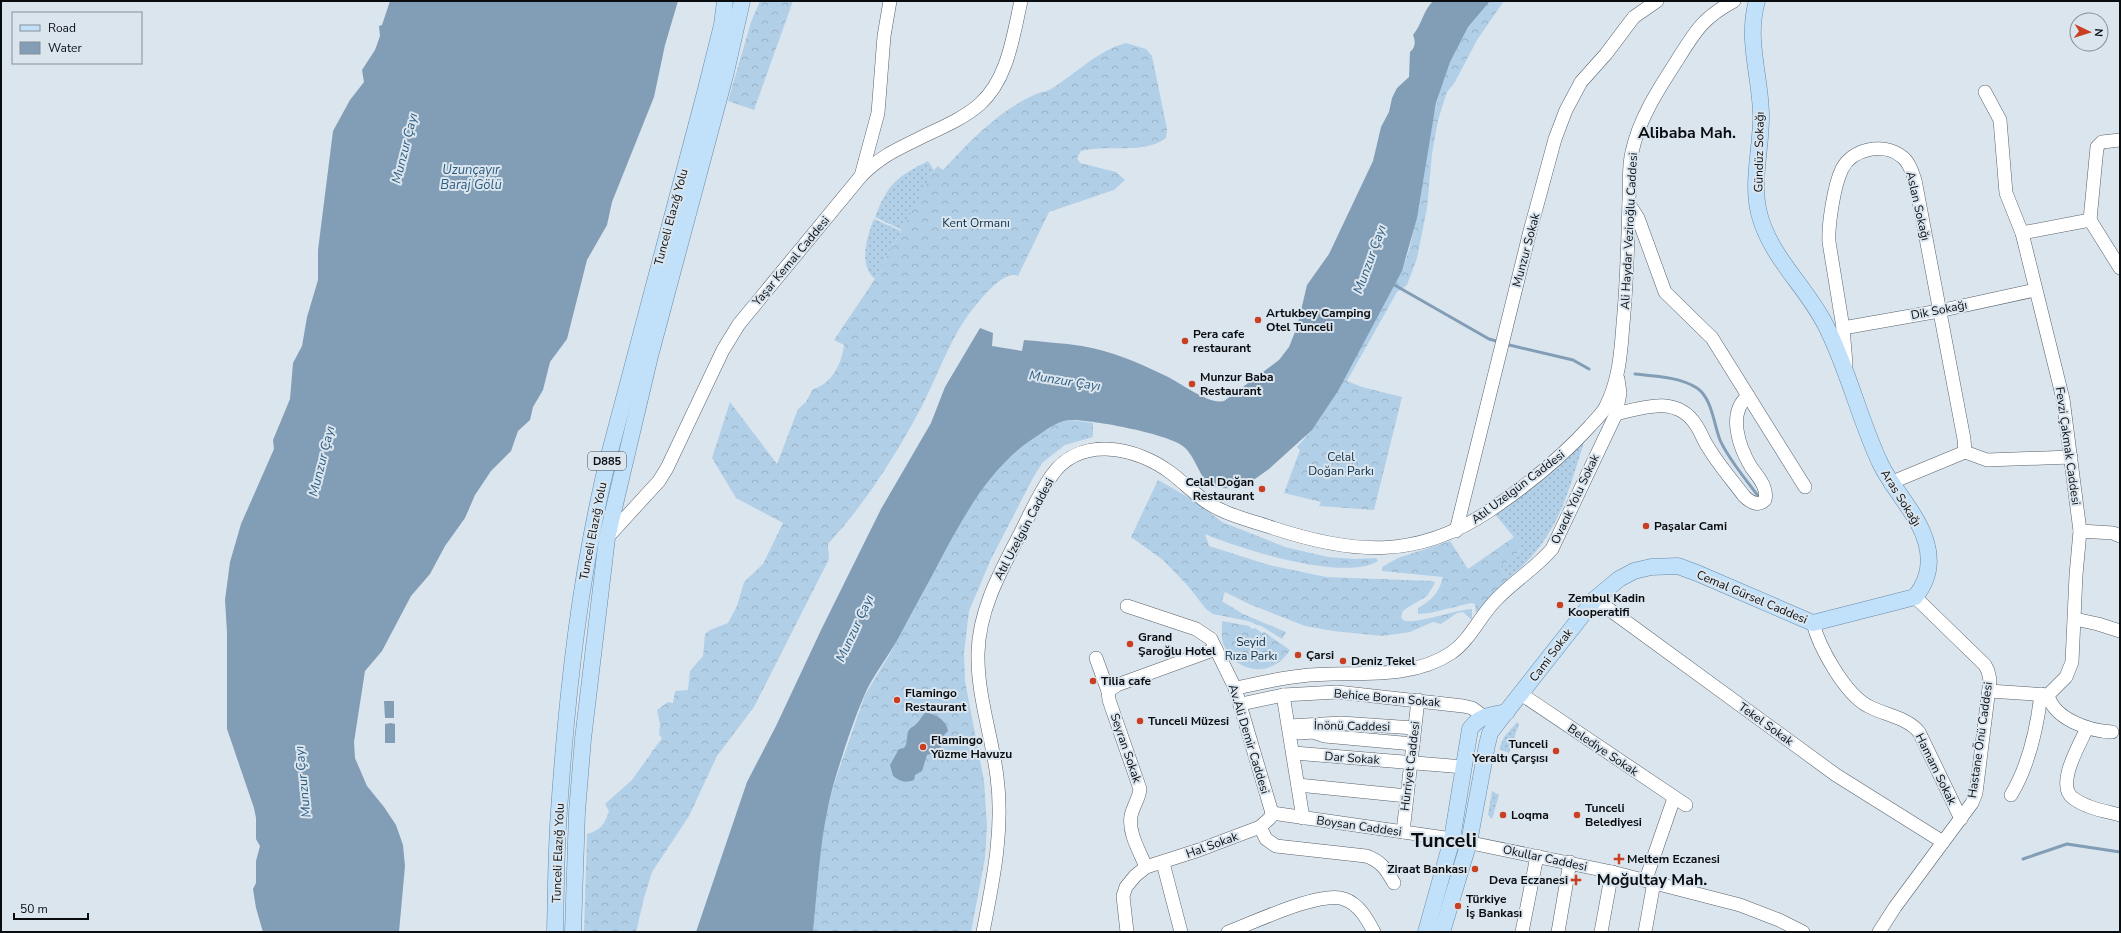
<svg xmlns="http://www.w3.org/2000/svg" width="2121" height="933" font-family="'Nunito Sans',sans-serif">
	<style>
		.grass { fill: url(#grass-dots) }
		.forest { fill: url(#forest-crowns) }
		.water { fill: #829eb6 }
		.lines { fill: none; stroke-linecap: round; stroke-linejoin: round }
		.stream { stroke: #829eb6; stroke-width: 3 }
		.minor-casing { stroke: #59626a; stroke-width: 14 }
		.major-casing { stroke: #668aa7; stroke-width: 17 }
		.minor { stroke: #fff; stroke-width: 13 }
		.major { stroke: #c1e1fb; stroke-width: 16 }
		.poi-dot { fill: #c93f20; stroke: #dbe5ee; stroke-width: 1.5 }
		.labels { text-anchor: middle; stroke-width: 4; stroke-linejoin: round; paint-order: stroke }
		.shield { fill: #dbe5ee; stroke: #484e53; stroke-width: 1 }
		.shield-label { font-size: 11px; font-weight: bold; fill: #090d10 }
		.street-label { font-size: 12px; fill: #090d10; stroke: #dbe5ee }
		.park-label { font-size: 12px; fill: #0c304a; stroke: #dbe5ee }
		.poi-label { font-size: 12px; font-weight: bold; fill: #090d10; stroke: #dbe5ee; text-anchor: start }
		.water-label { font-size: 13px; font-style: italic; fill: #2d5c80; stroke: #dbe5ee }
		.district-label { font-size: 16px; font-weight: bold; fill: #090d10; stroke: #dbe5ee }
		.town-label { font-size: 20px; font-weight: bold; fill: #090d10; stroke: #dbe5ee }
	</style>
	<defs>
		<pattern id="grass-dots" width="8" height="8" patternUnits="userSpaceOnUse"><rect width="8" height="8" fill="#b2cfe8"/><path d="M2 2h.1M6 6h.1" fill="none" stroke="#98b1c6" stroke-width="1.8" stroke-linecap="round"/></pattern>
		<pattern id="forest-crowns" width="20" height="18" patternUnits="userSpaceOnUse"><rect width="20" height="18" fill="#b2cfe8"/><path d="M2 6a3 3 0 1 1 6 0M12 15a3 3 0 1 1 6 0" fill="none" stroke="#98b1c6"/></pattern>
	</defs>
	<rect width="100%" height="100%" fill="#dbe5ee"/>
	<g class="grass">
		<path d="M928 161 934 170 902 230 875 217C888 183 897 177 928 161Z"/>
		<path d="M874 219 901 231 875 279C858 265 867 236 874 219Z"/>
		<path d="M1588 430C1568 490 1561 536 1509 578L1500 567 1523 548 1494 513Z"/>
		<path d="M1517 722 1519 724 1509 753 1499 749 1504 737Z"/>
		<path d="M1492 791 1499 795 1492 819 1488 815Z"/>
	</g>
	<g class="forest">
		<path d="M760 1H793L754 110 728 101 751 22Z"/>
		<path d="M1490 1H1504L1477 40 1455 82 1447 92 1438 120 1432 154 1427 208 1417 258 1407 285 1397 292 1347 381 1362 387 1402 397 1374 510 1319 506 1321 502 1284 493 1300 450 1297 447C1330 411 1350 366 1373 324 1386 300 1401 276 1409 250 1431 171 1425 61 1490 1Z"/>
		<path d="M1126 43 1146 49 1152 56 1167 129 1166 138C1144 155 1108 144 1081 151L1077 158 1080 163 1116 172 1125 180 1114 190 1049 212 1018 276C1004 269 980 300 972 310 950 338 938 375 922 406 896 455 865 504 828 544L829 559 754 707 717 756 689 816 652 872 644 898 636 932H584L587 834C601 830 605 824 609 811L605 804 632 780 662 738 659 735 660 724 657 710 668 702 673 703 675 691 688 690 690 671 703 656 705 634 710 630 728 623 737 606 744 582 763 564 783 523 736 498 712 458 730 402 777 464 798 409 806 402 813 389C832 384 842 363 844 345L834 340 875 279 934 170 938 166 943 170C970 141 997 112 1034 95 1039 92 1046 92 1051 89 1077 73 1097 51 1126 43Z"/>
		<path d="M1070 420 1093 423V437L1065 445 1043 462 1034 476 991 559 969 611 964 653 965 681 984 781 987 826 985 858 971 932H813L820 855 826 814 834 784 865 695 891 652 968 509 992 476 1004 462 1034 437 1056 423Z"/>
		<path d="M1158 480 1195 501 1222 522 1285 547 1328 557 1355 559 1376 558 1378 561C1345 582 1240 549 1205 534L1209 546 1269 565 1326 577 1433 581 1435 583 1427 596 1407 608 1403 611 1401 617 1403 620C1411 626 1458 609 1472 609V620L1463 612 1457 613 1441 624 1433 622 1410 632 1382 636 1333 631 1305 626 1249 604 1225 592 1222 601 1243 614 1286 632 1282 639 1263 627 1248 621 1213 614 1206 609 1188 586 1163 560 1131 537Z"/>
		<path d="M1514 537 1523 548 1500 567 1509 578 1476 613 1475 604 1471 603 1430 613 1418 614V608C1432 600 1439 593 1443 577L1382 571V567L1398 558 1450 541 1468 569Z"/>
		<path d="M1222 621 1249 626 1252 629 1255 628 1262 633 1264 632 1290 650C1286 656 1281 662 1274 665 1254 676 1230 664 1223 643 1221 636 1222 629 1222 621Z"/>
	</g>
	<g class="water">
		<path d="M390 1H678L665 45 654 97 612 202 607 225 587 260 567 339 550 362 543 390 533 407 530 420 518 431 511 451 491 471 475 495 465 518 445 546 430 574 411 596 382 651 365 671 354 742 355 758 367 786 384 807 396 825 403 845 405 866 399 932H263L256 908 253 889 256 883V861L260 846 256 839V818L254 808 227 729V632L225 600 230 562 241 524 274 449 273 440 290 399 293 363 302 346 307 317 318 280V250L333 131 350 100 364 82 362 70 375 50 380 36 379 26 382 25Z"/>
		<path d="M1433 1H1490L1468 27 1450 62 1436 103 1417 218 1402 271 1338 391 1312 430 1269 469 1245 486 1241 484C1232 490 1220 489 1210 485 1201 480 1195 456 1184 447 1170 434 1093 420 1072 420 1060 420 1050 427 1040 434 993 463 967 510 942 557 928 584 913 610 899 637 888 657 873 675 864 696 852 724 842 756 833 786 820 834 818 883 813 932H696L747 782 776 726 822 628 881 509 931 423 945 387 980 328 993 333 992 346 1022 351 1024 340C1043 342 1063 343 1082 346 1112 351 1139 363 1166 376 1181 383 1209 405 1224 401L1279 360 1289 347 1297 327 1307 285 1329 254 1373 161 1381 127 1389 112 1392 98 1397 88 1409 77 1410 52C1415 48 1416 42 1413 35 1422 24 1423 11 1433 1Z"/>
		<path d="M384 701H394V718H385Z"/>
		<path d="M925 713C935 713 947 721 948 731L941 738C943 749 938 752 927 755L922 771 915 775 914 780C905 783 901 782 893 776L890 765 899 749 904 748C908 743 906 739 908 732 910 727 914 727 917 723 921 720 921 716 925 713Z"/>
		<path d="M391 723 395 724V743H385V724Z"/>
	</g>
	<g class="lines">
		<g class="stream">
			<path d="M1391 283 1489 339 1500 342"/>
			<path d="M1505 344 1573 360 1589 369"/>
			<path d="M1635 374C1655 376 1680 377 1697 388 1712 398 1714 425 1720 440 1729 460 1745 478 1758 496"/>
			<path d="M2023 859 2067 844 2120 852"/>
		</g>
		<defs>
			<g id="minor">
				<path d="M1985 92 2000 120 2006 193 2022 233 2063 399 2080 531 2076 575 2072 662 2066 677 2048 695 1989 691"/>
				<path d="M861 176 878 113 884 36 890 1"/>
				<path d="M1629 204 1638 218 1665 292 1712 338 1805 487"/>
				<path d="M2090 220 2097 147 2102 142 2120 140"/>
				<path d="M2090 220 2120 268"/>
				<path d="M2022 233 2090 220"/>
				<path d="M1843 328 1939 311 2035 290"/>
				<path d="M1846 364 1843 328 1829 242C1828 225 1834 185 1842 169 1852 149 1883 142 1901 156 1909 161 1912 172 1915 180L1964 439 1965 452"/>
				<path d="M1616 414C1644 407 1677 395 1696 425 1701 432 1703 440 1708 447 1718 464 1732 480 1744 496 1750 502 1758 507 1765 500 1768 487 1758 477 1751 467 1739 447 1727 413 1748 396"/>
				<path d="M1965 452 1987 460 2071 457"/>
				<path d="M1890 483 1965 452"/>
				<path d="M1456 531 1530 231 1555 139 1566 110 1581 82 1606 54 1627 26 1634 17 1657 1"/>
				<path d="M2080 531 2113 533 2120 536"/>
				<path d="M605 540 659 481 667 468 723 350 739 324 861 176C882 155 898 149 924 136 943 127 964 118 980 104 1008 79 1013 36 1021 1"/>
				<path d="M1595 599 1836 775 1943 842"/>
				<path d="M1127 606 1196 629 1211 639 1235 688 1272 813"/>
				<path d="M2075 619 2098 624 2120 631"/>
				<path d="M1813 623C1819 647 1845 694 1868 706 1884 715 1907 717 1919 732L1961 819"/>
				<path d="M1096 658 1108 691"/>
				<path d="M1235 688C1257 684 1279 678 1301 676 1349 670 1408 682 1451 653 1469 641 1479 618 1494 602 1512 582 1535 569 1552 549L1616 414 1620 393 1618 379"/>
				<path d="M1521 694 1686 805"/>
				<path d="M1283 695 1303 818"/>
				<path d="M2048 695C2054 719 2089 731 2112 732"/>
				<path d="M1241 704 1283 695 1337 692 1463 706 1472 708 1483 716"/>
				<path d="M1289 726 1341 723 1414 728"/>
				<path d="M2087 728C2080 744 2055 785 2073 798 2086 808 2105 811 2120 815"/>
				<path d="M1300 733 1313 732 1325 736 1413 744"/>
				<path d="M1294 753 1464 767"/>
				<path d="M1298 785 1407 796"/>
				<path d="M2011 795C2029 765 2037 729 2041 694"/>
				<path d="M1272 813 1452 839 1612 872 1740 905 1779 920 1803 932"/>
				<path d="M1260 827 1266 839 1276 846 1366 856C1381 861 1386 869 1394 883"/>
				<path d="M1403 832 1418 700"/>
				<path d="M1163 863 1181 932"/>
				<path d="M1146 867C1140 852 1128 833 1131 816 1133 806 1139 799 1140 789L1109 700 1108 691 1117 685 1216 649"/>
				<path d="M1646 879 1674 798"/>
				<path d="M983 932C993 881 1004 829 997 777 992 736 977 695 978 653 979 608 1002 569 1022 530 1031 511 1040 492 1052 475 1081 435 1137 447 1171 473 1187 485 1202 502 1221 510 1237 518 1256 522 1273 528 1352 554 1416 560 1489 511 1526 486 1561 458 1590 426 1595 420 1602 414 1605 408 1619 382 1621 352 1623 324 1627 283 1628 241 1629 199 1630 184 1628 167 1632 152 1639 119 1658 90 1676 62 1695 32 1702 18 1734 1"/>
				<path d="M1127 932 1123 896 1126 887 1135 876 1146 867 1199 850 1260 827 1270 818 1272 813"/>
				<path d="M1228 932C1253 923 1321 890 1344 899 1359 904 1367 919 1374 932"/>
				<path d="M1522 932 1537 856"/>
				<path d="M1558 932 1570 862"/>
				<path d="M1601 932 1612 872"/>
				<path d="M1645 932 1654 882"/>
				<path d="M1879 932 1895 907 1972 803 1976 793 1990 680 1988 671 1985 665 1915 597"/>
			</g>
			<g id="major">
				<path d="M555 932C556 892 556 851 559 811 567 693 580 574 608 459L705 93 722 25 725 1"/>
				<path d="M573 932 577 812 583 739 607 538 650 356 726 72 742 1"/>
				<path d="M1426 932 1452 839 1470 729C1479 716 1491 715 1507 712"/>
				<path d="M1442 932 1469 842 1487 745 1490 733 1499 721 1595 599 1619 579 1634 571 1651 567 1678 566 1697 573 1813 623 1915 597C1928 581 1932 562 1926 542 1918 514 1894 491 1881 465 1859 419 1848 368 1825 324 1805 285 1770 257 1759 213 1751 180 1762 146 1761 113 1760 75 1746 39 1757 1"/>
			</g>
		</defs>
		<use href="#minor" class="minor-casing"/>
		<use href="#major" class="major-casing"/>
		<use href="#minor" class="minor"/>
		<use href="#major" class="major"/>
	</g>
	<g class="poi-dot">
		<circle cx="1258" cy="320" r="4"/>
		<circle cx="1185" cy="341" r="4"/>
		<circle cx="1192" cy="384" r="4"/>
		<circle cx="1262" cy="489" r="4"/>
		<circle cx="1646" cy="526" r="4"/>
		<circle cx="1560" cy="605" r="4"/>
		<circle cx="1130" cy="644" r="4"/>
		<circle cx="1298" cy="655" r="4"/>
		<circle cx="1343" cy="661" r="4"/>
		<circle cx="1093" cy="681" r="4"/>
		<circle cx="897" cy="700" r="4"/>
		<circle cx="1140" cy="721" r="4"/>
		<circle cx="923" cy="747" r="4"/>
		<circle cx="1556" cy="751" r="4"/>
		<circle cx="1503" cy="815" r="4"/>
		<circle cx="1577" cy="815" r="4"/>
		<path d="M1617 853h4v4h4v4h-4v4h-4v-4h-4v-4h4z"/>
		<circle cx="1475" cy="869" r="4"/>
		<path d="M1574 874h4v4h4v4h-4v4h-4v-4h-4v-4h4z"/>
		<circle cx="1458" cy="906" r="4"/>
	</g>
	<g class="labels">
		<rect class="shield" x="588" y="452" width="38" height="18" rx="3"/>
		<g class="shield-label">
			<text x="607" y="465">D885</text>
		</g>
		<g class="street-label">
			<text transform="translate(1759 152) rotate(-89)" y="4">Gündüz Sokağı</text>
			<text transform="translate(1918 206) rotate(77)" y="4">Aslan Sokağı</text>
			<text transform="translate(671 217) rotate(-75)" y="4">Tunceli Elazığ Yolu</text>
			<text transform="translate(1629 231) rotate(-87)" y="4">Ali Haydar Veziroğlu Caddesi</text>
			<text transform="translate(1526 250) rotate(-75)" y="4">Munzur Sokak</text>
			<text transform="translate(791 261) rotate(-50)" y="4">Yaşar Kemal Caddesi</text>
			<text transform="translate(1939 310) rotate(-11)" y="4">Dik Sokağı</text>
			<text transform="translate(2068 446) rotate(82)" y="4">Fevzi Çakmak Caddesi</text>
			<text transform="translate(1518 487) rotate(-37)" y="4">Atıl Uzelgün Caddesi</text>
			<text transform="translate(1901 498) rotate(58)" y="4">Aras Sokağı</text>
			<text transform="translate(1575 499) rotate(-65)" y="4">Ovacık Yolu Sokak</text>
			<text transform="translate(1024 529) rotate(-62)" y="4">Atıl Uzelgün Caddesi</text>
			<text transform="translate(593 531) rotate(-79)" y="4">Tunceli Elazığ Yolu</text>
			<text transform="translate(1752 597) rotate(23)" y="4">Cemal Gürsel Caddesi</text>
			<text transform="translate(1551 655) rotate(-53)" y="4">Cami Sokak</text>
			<text transform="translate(1387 698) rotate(5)" y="4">Behice Boran Sokak</text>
			<text transform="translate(1766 724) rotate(36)" y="4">Tekel Sokak</text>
			<text transform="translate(1352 726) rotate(1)" y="4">İnönü Caddesi</text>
			<text transform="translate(1249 739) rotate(73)" y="4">Av.Ali Demir Caddesi</text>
			<text transform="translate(1980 740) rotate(-82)" y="4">Hastane Önü Caddesi</text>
			<text transform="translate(1126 748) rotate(71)" y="4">Seyran Sokak</text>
			<text transform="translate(1603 750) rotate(34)" y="4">Belediye Sokak</text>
			<text transform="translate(1352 758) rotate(4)" y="4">Dar Sokak</text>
			<text transform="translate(1410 766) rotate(-83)" y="4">Hürriyet Caddesi</text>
			<text transform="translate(1936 769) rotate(64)" y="4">Hamam Sokak</text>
			<text transform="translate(1359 826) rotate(8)" y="4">Boysan Caddesi</text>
			<text transform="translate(1212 845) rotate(-20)" y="4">Hal Sokak</text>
			<text transform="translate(558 853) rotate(-88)" y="4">Tunceli Elazığ Yolu</text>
			<text transform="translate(1545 858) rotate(12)" y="4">Okullar Caddesi</text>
		</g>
		<g class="park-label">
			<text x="976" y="227">Kent Ormanı</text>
			<text x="1341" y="461">Celal<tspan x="1341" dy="14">Doğan Parkı</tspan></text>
			<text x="1251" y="646">Seyid<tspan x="1251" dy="14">Rıza Parkı</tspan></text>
		</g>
		<g class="poi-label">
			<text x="1266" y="317">Artukbey Camping<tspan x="1266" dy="14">Otel Tunceli</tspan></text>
			<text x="1193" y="338">Pera cafe<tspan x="1193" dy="14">restaurant</tspan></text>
			<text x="1200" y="381">Munzur Baba<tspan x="1200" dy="14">Restaurant</tspan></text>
			<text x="1254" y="486" text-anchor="end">Celal Doğan<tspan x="1254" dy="14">Restaurant</tspan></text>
			<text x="1654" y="530">Paşalar Cami</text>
			<text x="1568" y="602">Zembul Kadin<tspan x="1568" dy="14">Kooperatifi</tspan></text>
			<text x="1138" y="641">Grand<tspan x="1138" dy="14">Şaroğlu Hotel</tspan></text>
			<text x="1306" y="659">Çarsi</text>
			<text x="1351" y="665">Deniz Tekel</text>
			<text x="1101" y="685">Tilia cafe</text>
			<text x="905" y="697">Flamingo<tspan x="905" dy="14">Restaurant</tspan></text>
			<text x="1148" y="725">Tunceli Müzesi</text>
			<text x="931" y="744">Flamingo<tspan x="931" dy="14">Yüzme Havuzu</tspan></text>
			<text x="1548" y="748" text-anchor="end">Tunceli<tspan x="1548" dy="14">Yeraltı Çarşısı</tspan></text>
			<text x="1585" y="812">Tunceli<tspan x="1585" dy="14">Belediyesi</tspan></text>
			<text x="1511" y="819">Loqma</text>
			<text x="1627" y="863">Meltem Eczanesi</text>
			<text x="1467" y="873" text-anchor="end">Ziraat Bankası</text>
			<text x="1568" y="884" text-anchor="end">Deva Eczanesi</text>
			<text x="1466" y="903">Türkiye<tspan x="1466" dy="14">İş Bankası</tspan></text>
		</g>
		<g class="water-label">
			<text transform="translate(404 148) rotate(-76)" y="5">Munzur Çayı</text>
			<text x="471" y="174">Uzunçayır<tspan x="471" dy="15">Baraj Gölü</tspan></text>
			<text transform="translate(1369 259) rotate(-70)" y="5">Munzur Çayı</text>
			<text transform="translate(1065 380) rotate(9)" y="5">Munzur Çayı</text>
			<text transform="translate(321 461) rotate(-76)" y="5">Munzur Çayı</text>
			<text transform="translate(854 628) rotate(-65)" y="5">Munzur Çayı</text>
			<text transform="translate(302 782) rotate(-96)" y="5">Munzur Çayı</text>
		</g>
		<g class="district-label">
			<text x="1687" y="138">Alibaba Mah.</text>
			<text x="1652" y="885">Moğultay Mah.</text>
		</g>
		<g class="town-label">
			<text x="1444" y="847">Tunceli</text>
		</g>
	</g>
	<rect width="2121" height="933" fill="none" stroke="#090d10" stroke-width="4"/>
	<rect x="12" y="12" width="130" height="52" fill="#dbe5ee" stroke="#878f95"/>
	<rect x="20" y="25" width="20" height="6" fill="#c1e1fb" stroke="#878f95"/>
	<text x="48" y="32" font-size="12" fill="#090d10">Road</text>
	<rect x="20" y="42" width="20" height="12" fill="#829eb6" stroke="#878f95"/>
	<text x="48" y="52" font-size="12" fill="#090d10">Water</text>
	<g transform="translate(2089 32) rotate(94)"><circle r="19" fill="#dbe5ee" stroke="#878f95"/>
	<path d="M0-3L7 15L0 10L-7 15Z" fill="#c93f20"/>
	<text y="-6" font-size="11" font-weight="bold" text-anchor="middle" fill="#090d10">N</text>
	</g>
	<path d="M14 913v6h74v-6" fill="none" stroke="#090d10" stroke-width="2"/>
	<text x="20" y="913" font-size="12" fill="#090d10" stroke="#dbe5ee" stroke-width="3" paint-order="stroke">50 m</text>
</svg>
